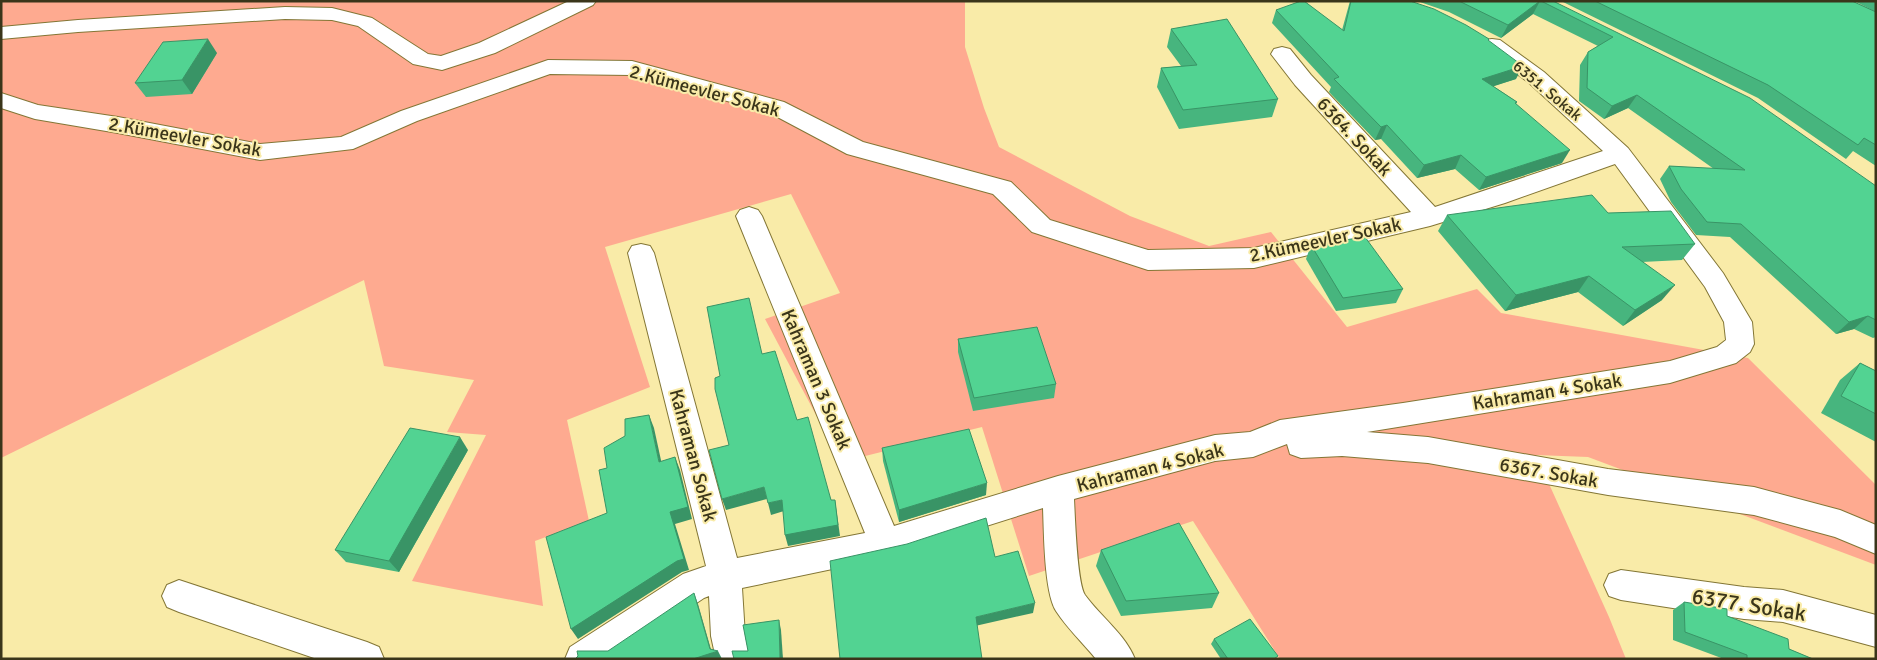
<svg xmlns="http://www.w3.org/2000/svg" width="1877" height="660" font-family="Signika,sans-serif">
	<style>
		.green { fill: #feaa90 }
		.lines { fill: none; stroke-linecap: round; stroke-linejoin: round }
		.street-casing { stroke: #837635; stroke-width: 2 }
		.street { fill: #fff; fill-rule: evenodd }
		.wall { fill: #47b57e }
		.shaded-wall { fill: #399466 }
		.building { fill: #52d392; stroke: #399466 }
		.labels { text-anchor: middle; stroke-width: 4; stroke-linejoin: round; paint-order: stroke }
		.far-street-label { font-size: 16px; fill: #3a351a; stroke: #f9eba8 }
		.street-label { font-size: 19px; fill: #3a351a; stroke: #f9eba8 }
		.near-street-label { font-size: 22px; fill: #3a351a; stroke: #f9eba8 }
	</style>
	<rect width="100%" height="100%" fill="#f9eba8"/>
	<path class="green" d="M1 1H965V47L984 108 999 147 1130 216 1209 246 1271 232 1347 327 1477 289 1501 313 1748 358 1876 485V565L1588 457 1536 455 1609 617 1626 659H1280L1193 521 1029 576 982 427 841 462 765 319 840 293 791 194 605 247 650 387 567 420 589 521 535 541 543 606 412 581 486 435 447 432 474 380 384 366 364 280 1 458Z"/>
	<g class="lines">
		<defs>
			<g id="street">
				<path d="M569 1H596L593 5 495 53 442 70 413 64 358 26 332 20 285 19 78 32 1 39V27L78 20 285 7 332 8 372 18 428 54 441 56 479 43Z"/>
				<path d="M1492 39 1500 40 1544 72 1628 148 1723 273 1752 322 1754 344 1750 352 1736 363 1670 383 1367 432 1428 437 1608 469 1754 487 1840 510 1876 525V554L1835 537 1754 515 1608 495 1428 463 1342 456 1301 458 1290 454 1287 444 1253 457 1215 461 1074 499C1075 517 1077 583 1085 595 1101 617 1125 634 1135 659H1096C1083 643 1067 628 1056 611 1044 592 1044 532 1043 508L885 558 742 588 745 636 750 659H716L711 636 709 596 704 598 613 659H565L570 647 683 574 706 566 628 253 632 246 641 244 650 246 654 253 737 558 865 533 736 216 740 210 749 207 758 210 762 216 894 526 1058 476 1215 435 1250 432 1280 420 1403 403 1670 361 1717 347 1726 340 1724 322 1705 287 1615 164 1505 203 1430 226 1254 268 1148 270 1032 232 993 194 847 154 768 112 631 75 550 74 417 121 353 149 260 160 118 133 35 119 1 108V93L38 105 118 117 260 144 341 137 401 111 548 60 632 61 784 102 863 142 1011 182 1050 220 1148 250 1254 248 1411 212 1295 85 1271 54 1274 49 1282 47 1290 49 1311 75 1435 207 1603 151 1528 82 1484 50 1481 45 1484 40Z"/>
				<path d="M1621 570 1744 587 1783 590 1876 615V647L1783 622 1744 619 1621 600 1609 596 1604 585 1609 574Z"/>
				<path d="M179 580 367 642 379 647 384 659H317L179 612 167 607 162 596 167 585Z"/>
			</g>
		</defs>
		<use href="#street" class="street-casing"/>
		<use href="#street" class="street"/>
	</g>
	<g class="wall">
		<path d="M1350 1H1410L1488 41 1516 79 1493 86 1517 102 1516 104 1562 163 1479 190 1455 169 1417 178 1381 139 1375 140 1329 92 1331 87 1272 23 1276 10 1342 30Z"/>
		<path d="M1417 1H1553L1876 186V337L1873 338 1854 329 1836 334 1730 237 1696 235 1671 202 1660 179 1669 166 1714 169 1628 108 1604 119 1579 101 1580 65 1588 52 1598 46 1533 14 1501 38 1449 12Z"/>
		<path d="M1561 1H1852L1874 11 1854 1H1876V166L1853 151 1846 159 1758 98Z"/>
		<path d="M1171 29 1278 99 1272 117 1179 129 1157 87 1161 68 1181 66 1167 47Z"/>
		<path d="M217 53 192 94 146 97 135 83Z"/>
		<path d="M1608 213 1695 244 1682 260 1642 262 1662 300 1623 326 1578 292 1505 311 1438 231 1447 215Z"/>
		<path d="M1311 245 1403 289 1396 303 1336 311 1306 259Z"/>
		<path d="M958 339 1056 384 1054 398 973 411 958 352Z"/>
		<path d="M1860 363 1876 371V442L1821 413 1840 380Z"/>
		<path d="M882 448 986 495 899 522 883 461Z"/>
		<path d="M468 450 399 572 346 562 335 550Z"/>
		<path d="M1101 550 1219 593 1212 608 1121 616 1096 566Z"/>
		<path d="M1684 602 1727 616 1789 649 1813 659H1724L1673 640V610Z"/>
		<path d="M1214 639 1276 659H1221L1211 644Z"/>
	</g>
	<g class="shaded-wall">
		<path d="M1540 1 1533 14 1501 38 1508 25Z"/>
		<path d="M208 39 217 53 192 94 182 80Z"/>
		<path d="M1523 66 1516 79 1476 92 1482 79Z"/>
		<path d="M1637 95 1628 108 1604 119 1612 106Z"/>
		<path d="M1387 125 1381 139 1375 140 1381 127Z"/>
		<path d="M1570 150 1562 163 1479 190 1486 177Z"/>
		<path d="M1461 155 1455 169 1417 178 1424 165Z"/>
		<path d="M1589 276 1578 292 1505 311 1516 295Z"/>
		<path d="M1675 285 1662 300 1623 326 1635 310Z"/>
		<path d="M1868 316 1854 329 1836 334 1849 322Z"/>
		<path d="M649 415 654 428 664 474 659 462Z"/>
		<path d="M460 437 468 450 399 572 389 561Z"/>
		<path d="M675 457 680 470 692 519 675 524 689 570 682 572 578 639 571 629Z"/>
		<path d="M987 483 986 495 899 522V510Z"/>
		<path d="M764 487 767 499 726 510 722 499Z"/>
		<path d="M782 500 784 511 771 515 768 503Z"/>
		<path d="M835 500 840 536 788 546 785 535Z"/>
		<path d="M694 593 698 604 712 653 718 651 722 659H693L710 649Z"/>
		<path d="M1035 603 1033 613 975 626 976 617Z"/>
		<path d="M779 620 781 630 783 659H780Z"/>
	</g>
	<g class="building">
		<path d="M1301 1H1304L1344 31 1351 1H1410L1434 9 1466 25 1489 39 1488 40 1523 66 1482 79 1517 102 1515 103 1570 150 1486 177 1461 155 1424 165 1387 125 1381 127 1334 79 1339 77 1276 10Z"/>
		<path d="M1459 1H1540L1508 25Z"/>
		<path d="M1541 1H1553L1750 98 1876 186V320L1868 316 1849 322 1741 224 1707 222 1681 189 1669 166 1745 170 1637 95 1612 106 1587 88 1588 52 1613 37Z"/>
		<path d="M1595 1H1852L1876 12V145L1864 138 1858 145 1768 85Z"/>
		<path d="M1227 19 1278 99 1183 110 1161 68 1197 65 1171 29Z"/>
		<path d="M208 39 182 80 135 83 163 42Z"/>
		<path d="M1592 195 1608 213 1671 211 1695 244 1622 247 1675 285 1635 310 1589 276 1516 295 1447 215Z"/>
		<path d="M1365 237 1403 289 1343 298 1311 245Z"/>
		<path d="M749 298 762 354 775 351 797 420 808 417 831 500H835L838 525 785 535 782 500 768 503 764 487 722 499 709 450 729 445 715 389V378L720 376 707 307Z"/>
		<path d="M1037 327 1056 384 974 398 958 339Z"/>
		<path d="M1860 363 1876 371V414L1841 396Z"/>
		<path d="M649 415 659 462 675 457 688 507 670 512 684 559 677 561 571 629 546 537 607 513 599 470 607 468 604 448 625 436V419Z"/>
		<path d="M410 428 460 437 389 561 335 550Z"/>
		<path d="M969 429 987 483 899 510 882 448Z"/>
		<path d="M986 518 995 557 1018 551 1035 603 976 617 982 659H840L830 561 907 544Z"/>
		<path d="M1179 523 1219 593 1126 601 1101 550Z"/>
		<path d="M694 593 710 649 718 651 693 659H575L578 656 577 651H608Z"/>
		<path d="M1684 602 1727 609V616L1788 639 1789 649 1813 659H1747V655L1685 632Z"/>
		<path d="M1250 619 1278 656 1274 659H1228L1214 639Z"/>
		<path d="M779 620 780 659H734L732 651H748L743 625Z"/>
	</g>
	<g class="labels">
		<g class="far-street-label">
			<text transform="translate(1548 90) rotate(40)" y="6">6351. Sokak</text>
		</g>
		<g class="street-label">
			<text transform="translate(705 90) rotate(15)" y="7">2.Kümeevler Sokak</text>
			<text transform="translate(185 136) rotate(10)" y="7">2.Kümeevler Sokak</text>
			<text transform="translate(1355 136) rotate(47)" y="7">6364. Sokak</text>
			<text transform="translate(1325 239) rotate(-12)" y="7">2.Kümeevler Sokak</text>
			<text transform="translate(817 379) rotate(67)" y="7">Kahraman 3 Sokak</text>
			<text transform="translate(1547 391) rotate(-9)" y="7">Kahraman 4 Sokak</text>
			<text transform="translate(694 455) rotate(75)" y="7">Kahraman Sokak</text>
			<text transform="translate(1150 467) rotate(-14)" y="7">Kahraman 4 Sokak</text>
			<text transform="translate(1549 472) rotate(10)" y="7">6367. Sokak</text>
		</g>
		<g class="near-street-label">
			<text transform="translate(1749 604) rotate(9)" y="8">6377. Sokak</text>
		</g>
	</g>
	<rect width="1877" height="660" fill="none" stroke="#3a351a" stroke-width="5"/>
</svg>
